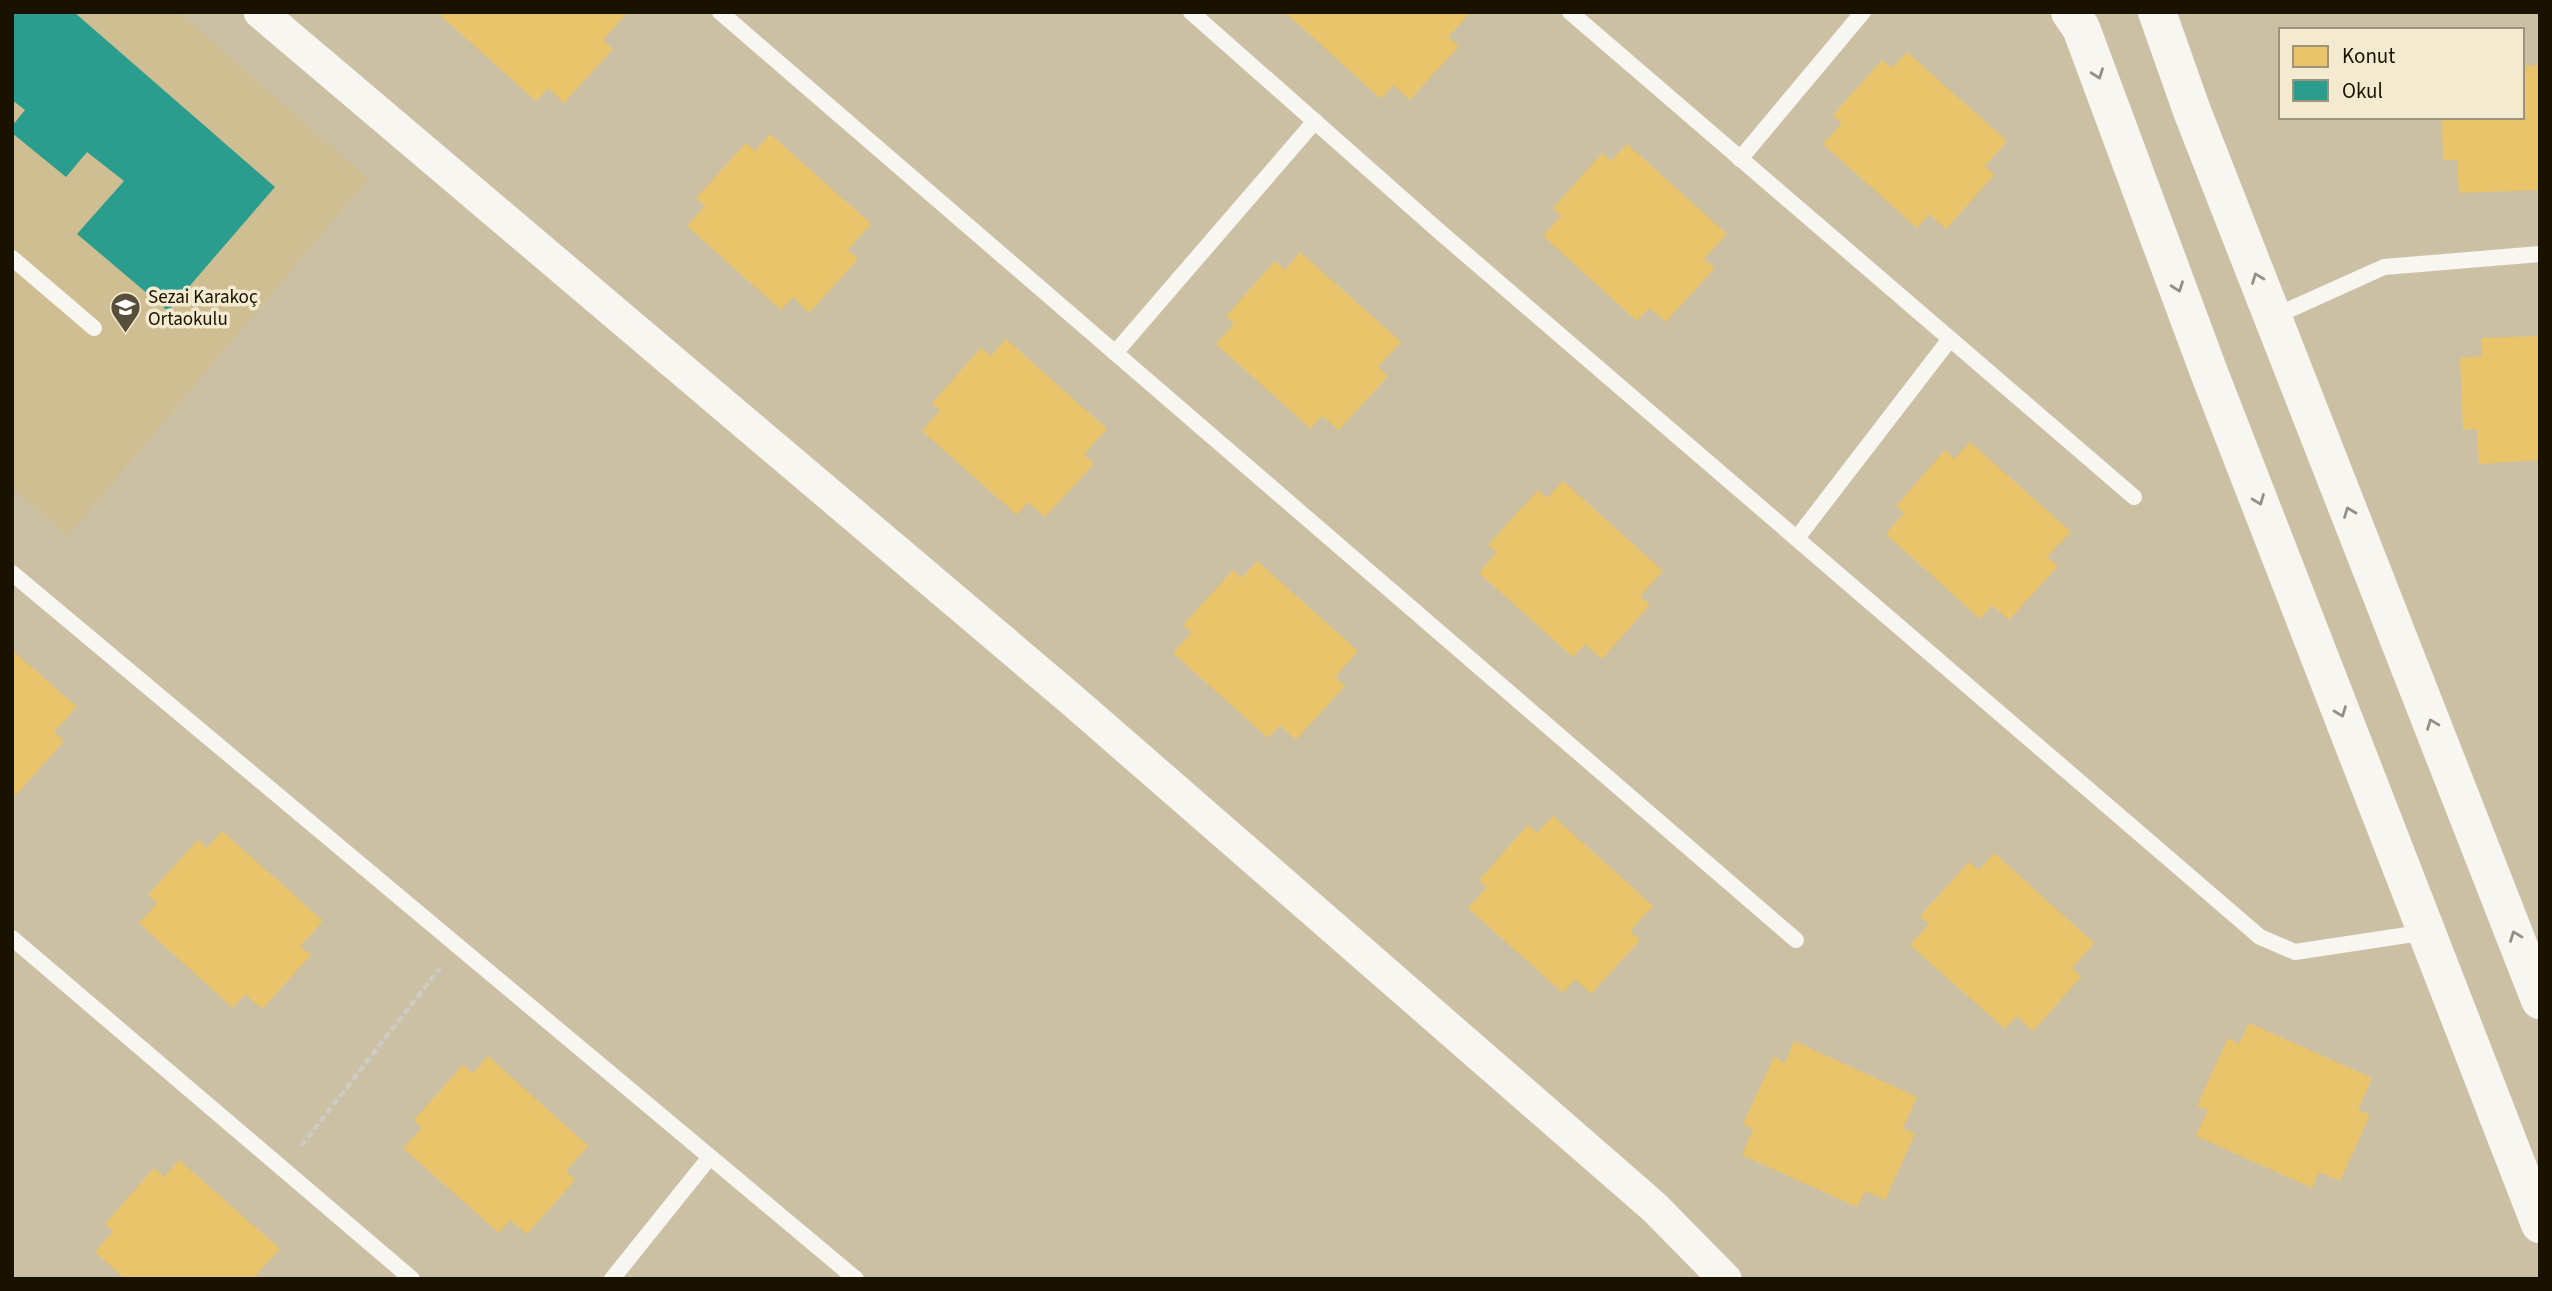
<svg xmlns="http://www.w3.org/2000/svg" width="2552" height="1291" font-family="'Source Sans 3',sans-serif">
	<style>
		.built { fill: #cfbe91 }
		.homes { fill: #e9c46a }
		.schools { fill: #2a9d8f }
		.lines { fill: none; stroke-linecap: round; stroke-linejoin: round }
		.path { stroke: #cecbc2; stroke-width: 4.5; stroke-dasharray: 7 3.5; stroke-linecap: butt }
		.service { stroke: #f7f6f1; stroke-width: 16 }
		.minor { stroke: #f7f6f1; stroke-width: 33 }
		.tertiary { stroke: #f7f6f1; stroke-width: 38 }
		.oneway { stroke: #938f85 }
		.labels { text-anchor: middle; stroke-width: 7; stroke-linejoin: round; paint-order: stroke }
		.poi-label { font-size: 19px; fill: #191201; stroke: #f3ead0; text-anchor: start }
	</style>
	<rect width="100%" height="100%" fill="#cbc0a4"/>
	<path class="built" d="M12 12H179L368 179 68 536 12 488Z"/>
	<g class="homes">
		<path d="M445 12H624L626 14 603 40 613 49 564 103 548 88 536 101 441 16Z"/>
		<path d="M1288 12H1471L1448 37 1459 46 1410 100 1393 85 1381 99 1287 14Z"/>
		<path d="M1907 52 2007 141 1985 166 1994 175 1946 229 1929 214 1917 228 1823 144 1842 123 1833 115 1882 60 1892 68Z"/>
		<path d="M2540 65V190L2459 193 2457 160H2443L2442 117H2522V66Z"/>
		<path d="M770 134 871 224 848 250 858 259 809 313 793 297 781 310 687 226 705 206 696 198 746 143 755 151Z"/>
		<path d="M1627 144 1727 234 1704 259 1715 268 1666 322 1649 308 1637 321 1543 236 1561 216 1553 208 1602 153 1611 161Z"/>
		<path d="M1300 252 1401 342 1378 367 1388 376 1339 430 1322 416 1311 429 1216 344 1234 324 1226 316 1275 261 1285 270Z"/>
		<path d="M2540 336V460L2479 464 2477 429 2463 430 2460 358 2482 356V338Z"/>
		<path d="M1006 339 1107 429 1084 454 1094 464 1045 517 1028 502 1017 515 922 431 940 410 932 403 981 348 991 356Z"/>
		<path d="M1970 442 2071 532 2047 557 2058 566 2009 620 1992 605 1980 619 1886 534 1904 513 1896 506 1945 450 1954 459Z"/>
		<path d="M1563 481 1663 571 1640 596 1650 605 1602 659 1585 644 1573 657 1479 573 1497 552 1488 545 1538 490 1547 498Z"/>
		<path d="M1257 561 1358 651 1335 677 1345 686 1296 740 1280 725 1268 738 1173 653 1192 632 1183 625 1233 570 1242 578Z"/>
		<path d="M12 650 77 707 54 732 64 741 16 795 12 792Z"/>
		<path d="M1553 816 1653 906 1630 931 1640 940 1591 994 1575 979 1563 993 1468 908 1487 887 1479 880 1528 825 1537 833Z"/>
		<path d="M222 831 323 921 300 946 311 955 262 1009 245 994 233 1008 139 923 157 903 148 895 198 840 207 848Z"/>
		<path d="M1994 853 2094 943 2072 968 2081 977 2033 1031 2017 1016 2005 1029 1910 945 1929 924 1920 916 1969 862 1979 870Z"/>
		<path d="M2249 1023 2372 1078 2358 1110 2370 1115 2340 1181 2319 1172 2312 1188 2196 1136 2208 1110 2197 1106 2228 1038 2239 1044Z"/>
		<path d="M1794 1041 1917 1097 1903 1128 1915 1134 1885 1200 1865 1191 1857 1207 1742 1155 1753 1129 1743 1124 1774 1057 1785 1063Z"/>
		<path d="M488 1056 588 1146 566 1171 575 1180 527 1234 510 1220 499 1233 403 1148 422 1128 414 1120 463 1065 473 1073Z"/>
		<path d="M179 1160 280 1249 256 1275 261 1279H125L95 1252 113 1231 105 1224 154 1168 164 1177Z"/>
	</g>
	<path class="schools" d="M12 12H74L275 187 168 311 77 234 124 181 87 152 66 177 12 133V126L25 110 12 100Z"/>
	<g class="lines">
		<path class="path" d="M301 1146 440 968"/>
		<g class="service">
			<path d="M720 12 1796 940"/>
			<path d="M1191 12 1440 232 2260 937 2295 952 2427 932"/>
			<path d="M1570 12 2134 497"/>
			<path d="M1740 159 1863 12"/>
			<path d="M12 258 94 328"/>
			<path d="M2273 317 2384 267 2540 254"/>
			<path d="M1115 353 1315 121"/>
			<path d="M1797 538 1950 339"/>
			<path d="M12 573 856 1279"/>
			<path d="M12 938 412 1279"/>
			<path d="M612 1279 710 1157"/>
		</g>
		<path class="minor" d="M260 12 1072 700 1654 1207 1725 1279"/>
		<g class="tertiary">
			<path d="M2070 12 2081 28 2210 375 2540 1224"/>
			<path d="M2157 12 2192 111 2540 1000"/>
		</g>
	</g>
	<defs><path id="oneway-chevron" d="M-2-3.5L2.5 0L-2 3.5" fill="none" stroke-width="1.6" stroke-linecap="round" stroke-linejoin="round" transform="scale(1.75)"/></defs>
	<g class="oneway">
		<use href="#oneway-chevron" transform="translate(2098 74) rotate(70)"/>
		<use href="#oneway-chevron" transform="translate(2257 278) rotate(-111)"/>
		<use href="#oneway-chevron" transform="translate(2178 287) rotate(70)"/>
		<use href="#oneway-chevron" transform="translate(2259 500) rotate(69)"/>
		<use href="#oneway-chevron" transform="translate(2349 512) rotate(-111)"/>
		<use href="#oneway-chevron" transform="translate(2341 712) rotate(69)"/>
		<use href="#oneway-chevron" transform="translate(2432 724) rotate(-111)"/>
		<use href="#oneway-chevron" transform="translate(2515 936) rotate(-111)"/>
	</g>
	<defs>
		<symbol id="school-pin" viewBox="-11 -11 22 30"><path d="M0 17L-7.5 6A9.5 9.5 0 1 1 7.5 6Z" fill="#574f3a" stroke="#f3ead0"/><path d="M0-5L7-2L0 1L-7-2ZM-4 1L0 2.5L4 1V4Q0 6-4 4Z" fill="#fff"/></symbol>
	</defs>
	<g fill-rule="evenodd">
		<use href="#school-pin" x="108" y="290" width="35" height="47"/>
	</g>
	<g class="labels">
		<g class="poi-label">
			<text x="148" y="303">Sezai Karakoç<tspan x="148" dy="22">Ortaokulu</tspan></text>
		</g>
	</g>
	<rect width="2552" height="1291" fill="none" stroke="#191201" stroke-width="28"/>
	<rect x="2279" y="28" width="245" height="91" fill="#f3ead0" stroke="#9c947d" stroke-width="2"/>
	<rect x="2293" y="46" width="35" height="21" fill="#e9c46a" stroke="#9c947d" stroke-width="2"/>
	<text x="2342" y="63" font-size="21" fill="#191201">Konut</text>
	<rect x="2293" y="80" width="35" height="21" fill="#2a9d8f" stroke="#9c947d" stroke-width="2"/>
	<text x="2342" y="98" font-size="21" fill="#191201">Okul</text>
</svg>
